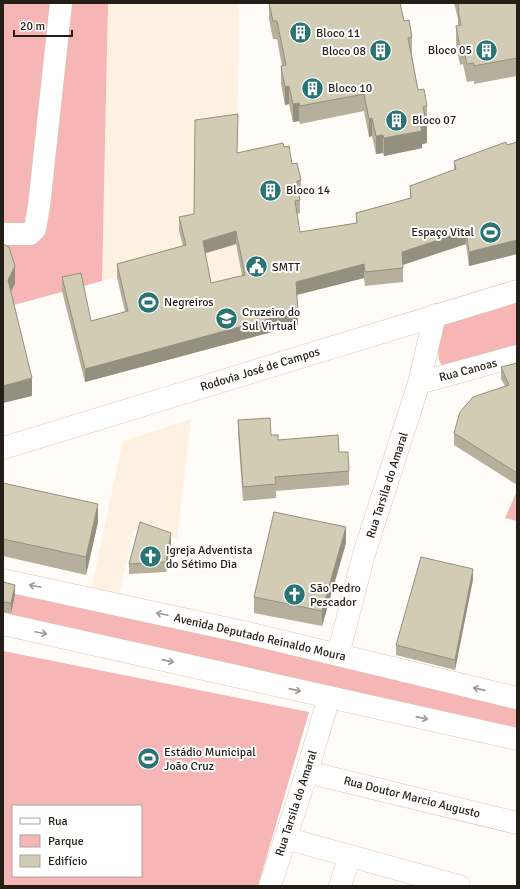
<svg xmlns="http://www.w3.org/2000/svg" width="520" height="889" font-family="Signika,sans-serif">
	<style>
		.built { fill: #fff1e1 }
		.green { fill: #f6b6b5; fill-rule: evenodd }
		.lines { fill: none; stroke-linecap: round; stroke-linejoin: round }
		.minor-casing { stroke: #d8c6b3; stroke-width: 23 }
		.major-casing { stroke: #d8c6b3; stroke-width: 23 }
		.minor { stroke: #fff; stroke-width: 22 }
		.major { stroke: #fff; stroke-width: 22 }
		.wall { fill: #b5af9b; fill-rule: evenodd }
		.shaded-wall { fill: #948f7e }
		.building { fill: #d3ccb4; stroke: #948f7e; fill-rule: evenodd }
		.oneway { stroke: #9d9a97 }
		.labels { text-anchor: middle; stroke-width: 4; stroke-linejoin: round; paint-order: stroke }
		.poi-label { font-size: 12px; fill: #251e17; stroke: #fff; text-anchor: start }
		.street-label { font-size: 12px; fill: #251e17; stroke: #fff }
	</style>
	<rect width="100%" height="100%" fill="#fffbf7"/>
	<g class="built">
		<path d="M108 3H239L236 244 254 337 222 346 202 254 102 281Z"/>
		<path d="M191 419 177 539 134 529 117 604 89 598 123 441Z"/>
	</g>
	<g class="green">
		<path d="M3 3H108L102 281 3 308Z"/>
		<path d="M517 291V353L443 369 439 360 435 315Z"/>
		<path d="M517 491V521L505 518Z"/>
		<path d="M3 591 517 698V739L3 624Z"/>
		<path d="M3 651 309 712 258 886H3ZM13 806H141V876H13Z"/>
	</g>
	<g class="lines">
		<defs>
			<g id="minor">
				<path d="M3 234H30L35 229 39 206 61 3"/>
				<path d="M419 383 517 356"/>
				<path d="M3 580 243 632 517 698"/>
				<path d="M3 624 517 739"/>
				<path d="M338 655 364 554 419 383 435 315"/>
				<path d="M307 772 517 823"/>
				<path d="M285 838 459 886"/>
				<path d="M270 886 307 772 329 697"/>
				<path d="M340 886 350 856"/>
			</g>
			<path id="major" d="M3 448 517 291"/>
		</defs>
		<use href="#minor" class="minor-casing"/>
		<use href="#major" class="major-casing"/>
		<use href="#minor" class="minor"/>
		<use href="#major" class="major"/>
	</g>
	<g class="wall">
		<path d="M269 3H400L404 21 412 37V55L418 90 427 106V143L422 144V148L384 156 383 153 376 154 372 136 369 137 364 111 300 124 299 121 293 122 289 104 285 105 281 84V66H282L277 39H273L269 19Z"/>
		<path d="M454 3H517V76L474 84V81L467 82 463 64 460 65 456 44V26H458V19Z"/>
		<path d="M517 142V254L469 266 466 244 403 265V282L365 286 364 278 297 295 298 325 85 382 62 291V277L91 321 125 312 117 277V264L183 246 179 231V217L194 214 237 153 284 147 301 180V194H299L300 200V213L297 214 300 232 356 223V213L410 198V186L454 170V161ZM236 244 242 276 211 283 205 253Z"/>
		<path d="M517 363V485L454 445V433L505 386 501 379V367Z"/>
		<path d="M238 420 271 435 278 440 339 452 349 471V485L276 491V498L243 501 238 434Z"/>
		<path d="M3 483 98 522 86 575 3 556Z"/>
		<path d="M171 543 166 572 129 574V564Z"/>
		<path d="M346 543 322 626 254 613V597Z"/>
		<path d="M473 579 455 670 396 655V645Z"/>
		<path d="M3 582 15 595 11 613 3 612Z"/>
	</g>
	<g class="shaded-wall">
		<path d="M289 86V104L285 105V87Z"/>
		<path d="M299 103V121L293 122V104Z"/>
		<path d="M372 118V136L369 137V119Z"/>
		<path d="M427 126V143L422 144V148L384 156V138Z"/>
		<path d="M383 135V153L376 154V136Z"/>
		<path d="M236 231V244L203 254V241Z"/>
		<path d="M466 231V244L402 265V252Z"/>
		<path d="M517 240V254L469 266V252Z"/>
		<path d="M364 264V278L296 295V282Z"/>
		<path d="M15 266V284L8 297V280Z"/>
		<path d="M298 311V325L85 382V369Z"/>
		<path d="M32 378V396L3 403V386Z"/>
		<path d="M98 504V522L86 575V557Z"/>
		<path d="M346 527V543L322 626V611Z"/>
		<path d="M171 533V543L166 572V562Z"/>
		<path d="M473 569V579L455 670V660Z"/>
		<path d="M15 585V595L11 613V603Z"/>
	</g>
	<g class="building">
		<path d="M269 3H400L404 21 409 20 412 37 408 38 418 90 424 89 427 106 423 107 427 126 421 127 422 131 384 138 383 135 376 136 372 118 369 119 364 94 300 106 299 103 293 104 289 86 285 87 281 66 286 65 277 21H273Z"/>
		<path d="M458 3H517V58L474 66V63L467 64 463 47H460L456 26 461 25 458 10H459Z"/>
		<path d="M238 114 237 153 283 143 284 147 289 146 292 164 297 163 301 180 297 181 300 200 295 201 300 232 357 223 356 213 411 198 410 186 456 169 454 161 506 142 507 145 517 142V240L469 252 466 231 402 252 403 268 365 272 364 264 296 282 298 311 85 369 62 277 81 273 91 321 128 311 117 264 186 245 179 217 194 214 195 120ZM236 231 245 275 211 283 203 241Z"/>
		<path d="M3 244 9 247 15 266 8 280 32 378 3 386Z"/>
		<path d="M517 363V473L454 433 460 412 473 397 509 385 501 367Z"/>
		<path d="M270 418 271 435H278V440L338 435 339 452H348L349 471 275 477 276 484 243 487 238 420Z"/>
		<path d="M3 483 98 504 86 557 3 539Z"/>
		<path d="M274 512 346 527 322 611 254 597Z"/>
		<path d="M140 522 171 533 166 562 129 564Z"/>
		<path d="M421 557 473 569 455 660 396 645Z"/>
		<path d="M3 582 15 585 11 603 3 602Z"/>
	</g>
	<defs><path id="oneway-shaft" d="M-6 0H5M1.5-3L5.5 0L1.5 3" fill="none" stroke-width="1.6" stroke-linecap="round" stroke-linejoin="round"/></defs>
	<g class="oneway">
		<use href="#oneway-shaft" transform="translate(35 586) rotate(-168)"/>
		<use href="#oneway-shaft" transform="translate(162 614) rotate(-168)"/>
		<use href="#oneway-shaft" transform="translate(41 633) rotate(12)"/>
		<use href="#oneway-shaft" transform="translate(168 661) rotate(13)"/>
		<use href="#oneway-shaft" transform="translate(479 689) rotate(-167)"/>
		<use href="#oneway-shaft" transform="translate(295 690) rotate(13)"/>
		<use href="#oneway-shaft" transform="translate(422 718) rotate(13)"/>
	</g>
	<defs>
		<symbol id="building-disc" viewBox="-11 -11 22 22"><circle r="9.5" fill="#287374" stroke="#fff"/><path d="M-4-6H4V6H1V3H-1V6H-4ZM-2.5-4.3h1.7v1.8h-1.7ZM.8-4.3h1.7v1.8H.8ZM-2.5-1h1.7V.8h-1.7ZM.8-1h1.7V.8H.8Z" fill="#fff"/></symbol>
		<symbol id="stadium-disc" viewBox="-11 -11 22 22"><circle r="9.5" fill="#287374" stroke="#fff"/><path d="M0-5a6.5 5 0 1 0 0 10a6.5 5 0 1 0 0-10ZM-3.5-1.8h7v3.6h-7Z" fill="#fff"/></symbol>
		<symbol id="civic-disc" viewBox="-11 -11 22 22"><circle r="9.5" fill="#287374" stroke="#fff"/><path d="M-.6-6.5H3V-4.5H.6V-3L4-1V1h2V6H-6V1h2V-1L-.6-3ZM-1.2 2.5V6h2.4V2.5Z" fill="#fff"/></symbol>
		<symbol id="university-disc" viewBox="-11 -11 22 22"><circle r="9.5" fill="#287374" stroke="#fff"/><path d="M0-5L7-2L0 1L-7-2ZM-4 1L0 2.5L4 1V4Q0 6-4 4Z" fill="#fff"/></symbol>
		<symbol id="church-disc" viewBox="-11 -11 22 22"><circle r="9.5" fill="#287374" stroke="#fff"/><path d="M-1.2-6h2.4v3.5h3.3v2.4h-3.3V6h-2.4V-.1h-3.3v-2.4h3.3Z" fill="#fff"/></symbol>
	</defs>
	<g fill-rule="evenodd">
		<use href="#building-disc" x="288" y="20" width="25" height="25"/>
		<use href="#building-disc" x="474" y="38" width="25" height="25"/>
		<use href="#building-disc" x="368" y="38" width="25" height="25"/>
		<use href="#building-disc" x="300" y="76" width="25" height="25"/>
		<use href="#building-disc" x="384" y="108" width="25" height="25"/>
		<use href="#building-disc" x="258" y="178" width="25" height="25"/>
		<use href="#stadium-disc" x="478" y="220" width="25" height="25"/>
		<use href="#civic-disc" x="244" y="254" width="25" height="25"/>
		<use href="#stadium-disc" x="136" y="290" width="25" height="25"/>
		<use href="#university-disc" x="214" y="306" width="25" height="25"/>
		<use href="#church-disc" x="138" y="544" width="25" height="25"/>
		<use href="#church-disc" x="282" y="582" width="25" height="25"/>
		<use href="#stadium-disc" x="136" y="746" width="25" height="25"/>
	</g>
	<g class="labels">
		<g class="poi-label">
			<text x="316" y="37">Bloco 11</text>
			<text x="472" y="54" text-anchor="end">Bloco 05</text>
			<text x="366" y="55" text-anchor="end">Bloco 08</text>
			<text x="328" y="92">Bloco 10</text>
			<text x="412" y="124">Bloco 07</text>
			<text x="286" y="194">Bloco 14</text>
			<text x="474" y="236" text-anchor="end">Espaço Vital</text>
			<text x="272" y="271">SMTT</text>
			<text x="164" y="306">Negreiros</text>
			<text x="242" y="316">Cruzeiro do<tspan x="242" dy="14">Sul Virtual</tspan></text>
			<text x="166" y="554">Igreja Adventista<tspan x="166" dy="14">do Sétimo Dia</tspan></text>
			<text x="310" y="592">São Pedro<tspan x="310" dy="14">Pescador</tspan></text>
			<text x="164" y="756">Estádio Municipal<tspan x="164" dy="14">João Cruz</tspan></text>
		</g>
		<g class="street-label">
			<text transform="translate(260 369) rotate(-17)" y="4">Rodovia José de Campos</text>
			<text transform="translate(468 370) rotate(-15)" y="4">Rua Canoas</text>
			<text transform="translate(387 485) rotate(-72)" y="4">Rua Tarsila do Amaral</text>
			<text transform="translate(260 637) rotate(13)" y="4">Avenida Deputado Reinaldo Moura</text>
			<text transform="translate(412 797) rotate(14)" y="4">Rua Doutor Marcio Augusto</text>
			<text transform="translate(296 803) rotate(-72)" y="4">Rua Tarsila do Amaral</text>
		</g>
	</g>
	<rect width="520" height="889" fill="none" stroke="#251e17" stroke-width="8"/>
	<rect x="12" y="805" width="130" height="72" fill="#ffffff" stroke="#a8a5a2"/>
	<rect x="20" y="818" width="20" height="6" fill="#ffffff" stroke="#a8a5a2"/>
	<text x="48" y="825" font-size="12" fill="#251e17">Rua</text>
	<rect x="20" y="835" width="20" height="12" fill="#f6b6b5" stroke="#a8a5a2"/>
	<text x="48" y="845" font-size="12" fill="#251e17">Parque</text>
	<rect x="20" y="855" width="20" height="12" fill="#d3ccb4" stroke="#a8a5a2"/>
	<text x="48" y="865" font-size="12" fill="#251e17">Edifício</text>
	<path d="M14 30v6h58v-6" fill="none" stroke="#251e17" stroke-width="2"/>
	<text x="20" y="30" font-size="12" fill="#251e17" stroke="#ffffff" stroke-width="3" paint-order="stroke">20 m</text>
</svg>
